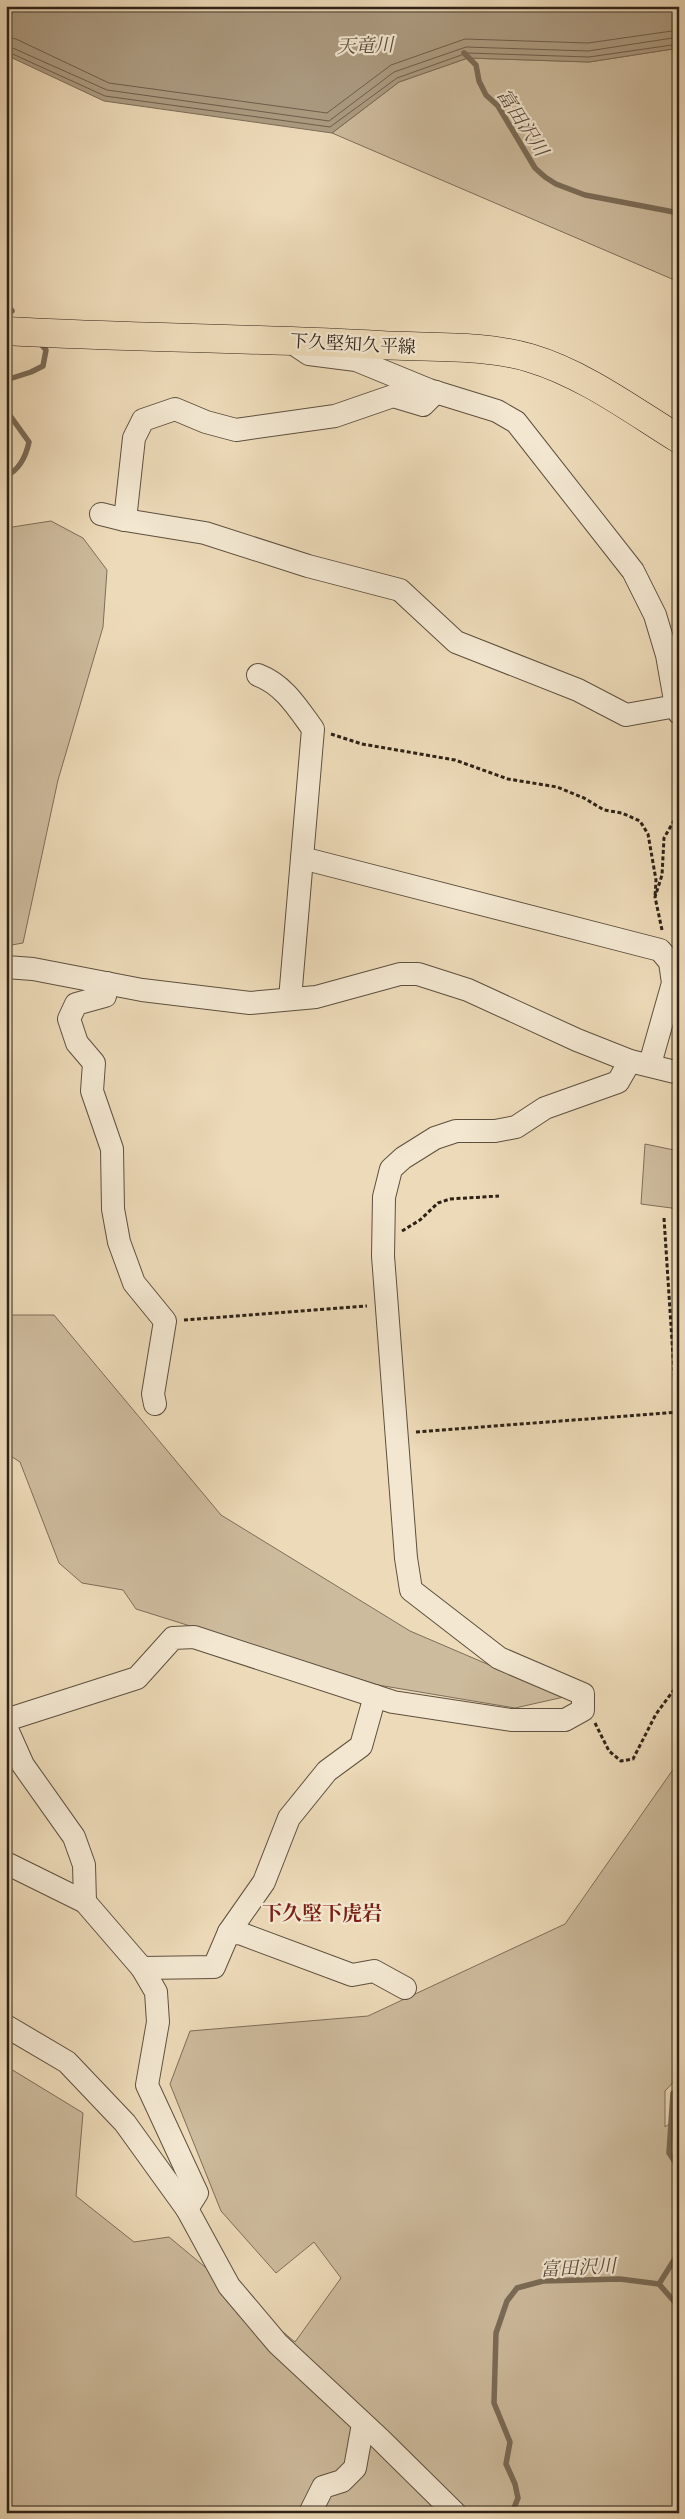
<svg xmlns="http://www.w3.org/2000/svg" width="685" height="2519" font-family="Alegreya,'Noto Serif JP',serif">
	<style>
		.green { fill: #cdbb9d; stroke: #7e6e5a }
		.water { fill: #ac9b81; stroke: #7a6b57 }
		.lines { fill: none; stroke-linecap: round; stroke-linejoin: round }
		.shore { stroke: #6d5e4c; stroke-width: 1 }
		.stream { stroke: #7a6b57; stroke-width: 5.5 }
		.minor-casing { stroke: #5e503f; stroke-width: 24 }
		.major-casing { stroke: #2e2217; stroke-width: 29 }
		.path { stroke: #2e2217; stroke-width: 3; stroke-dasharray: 4 2.5; stroke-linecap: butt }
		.minor { stroke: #f3e7d1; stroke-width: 22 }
		.major { stroke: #eddab8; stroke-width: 28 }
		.labels { text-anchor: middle; stroke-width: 4.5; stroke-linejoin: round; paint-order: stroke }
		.street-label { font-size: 18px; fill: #2e2217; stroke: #f3e7d1 }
		.water-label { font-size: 19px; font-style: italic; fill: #5a4c3c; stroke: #f3e7d1 }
		.quarter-label { font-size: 20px; font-weight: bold; fill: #7a1f14; stroke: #f3e7d1 }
	</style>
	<rect width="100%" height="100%" fill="#eddab8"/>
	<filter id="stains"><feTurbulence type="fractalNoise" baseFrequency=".004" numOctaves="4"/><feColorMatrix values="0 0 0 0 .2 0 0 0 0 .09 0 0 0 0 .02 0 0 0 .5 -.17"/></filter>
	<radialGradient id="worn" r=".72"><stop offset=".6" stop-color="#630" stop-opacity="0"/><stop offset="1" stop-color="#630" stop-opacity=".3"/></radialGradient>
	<g class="green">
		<path d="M679 48V282L332 133 399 82 468 58 589 62Z"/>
		<path d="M51 521 83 538 107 570 103 627 58 780 23 943 6 946V528Z"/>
		<path d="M645 1144 679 1151V1209L641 1204Z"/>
		<path d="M6 1315H54L221 1515 410 1631 564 1697 515 1708 378 1685 136 1609 123 1590 82 1583 59 1563 20 1462 6 1453Z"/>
		<path d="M679 1761V2076L665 2091V2127L679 2116V2513H6V2066L83 2113 76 2196 134 2242 169 2237 295 2342 341 2278 314 2242 276 2273 221 2211 170 2084 190 2031 368 2016 565 1924Z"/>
	</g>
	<path class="water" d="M6 6H679V48L589 62 468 58 399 82 332 133 104 101 6 55Z"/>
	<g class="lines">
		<g class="shore">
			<path d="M6 37 16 39 109 83 327 113 391 65 465 39 588 43 679 30"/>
			<path d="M6 45 107 90 329 121 394 72 466 47 588 51 679 37"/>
			<path d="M6 51 105 96 330 127 397 78 467 53 589 57 679 44"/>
		</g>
		<g class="stream">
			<path d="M464 53 476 65 479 81 486 95 498 106 535 168 545 177 556 184 585 195 679 213"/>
			<path d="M6 303 12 311"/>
			<path d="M6 380 31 372 43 366 46 350 38 341"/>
			<path d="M6 410 29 442C26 456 19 470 6 476"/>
			<path d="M679 2090 673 2093 669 2153 679 2168"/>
			<path d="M659 2284 679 2307"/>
			<path d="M512 2513 518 2498 515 2484 506 2464 510 2442 494 2403 496 2333 507 2301 517 2288 543 2281 620 2279 659 2284 679 2252"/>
		</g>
		<defs>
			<g id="minor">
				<path d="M297 346 309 354 356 360 429 390 497 411 516 422 633 571 655 615 667 655 676 706 679 713"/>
				<path d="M101 514 125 520 205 533 308 566 400 590 456 642 578 690 626 715 676 706"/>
				<path d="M125 520 134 438 143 420 175 409 206 422 236 430 335 416 393 396 423 405 436 392"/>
				<path d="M258 675C284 685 297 707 313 729L290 999"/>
				<path d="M302 858 660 950 670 962 673 983 650 1064"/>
				<path d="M6 967 33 969 142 990 250 1003 316 997 400 974H418L468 990 577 1040 630 1061 679 1073"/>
				<path d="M107 983 105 996 76 1004 69 1019 77 1043 94 1063 92 1091 112 1149 113 1209 119 1242 134 1283 165 1321 153 1394 155 1404"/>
				<path d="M6 1720 137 1678 173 1638 194 1637 393 1702 511 1720H565L583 1710V1694L499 1658 411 1590 406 1558 383 1256 384 1197 391 1169 403 1158 435 1138 456 1131H495L516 1127 545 1108 618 1082 630 1061"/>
				<path d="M6 1727 23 1765 74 1837 84 1865 85 1902"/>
				<path d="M6 1863 85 1902 142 1968 156 1992 158 2022 147 2085 197 2193 187 2209"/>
				<path d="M229 1932 264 1882 289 1818 327 1771 361 1746 375 1696"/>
				<path d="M142 1968 214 1967 229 1932 242 1934 352 1975 374 1971 405 1988"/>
				<path d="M6 2026 67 2062 125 2123 187 2209 229 2286 278 2344 380 2439 455 2513"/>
				<path d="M310 2513 323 2487 342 2481 355 2468 363 2424"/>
			</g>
			<path id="major" d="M6 331C131 338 255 338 380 345 429 348 483 344 530 358 584 374 632 410 679 439"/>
		</defs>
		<use href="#minor" class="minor-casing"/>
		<use href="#major" class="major-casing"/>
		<g class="path">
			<path d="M331 734 362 744 455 760 508 779 557 787 584 798 604 810 622 813 640 821 648 834 656 880 655 897"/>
			<path d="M662 930 655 897 662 875 664 838 679 812"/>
			<path d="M664 1218 679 1449"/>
			<path d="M402 1231 420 1220 438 1203 450 1199 499 1196"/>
			<path d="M184 1320 367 1306"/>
			<path d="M416 1432 679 1412"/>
			<path d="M595 1723 609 1751 621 1761 633 1759 656 1714 679 1683"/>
		</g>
		<use href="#minor" class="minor"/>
		<use href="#major" class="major"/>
	</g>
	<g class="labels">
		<g class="street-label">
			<text transform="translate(353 344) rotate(3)" y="6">下久堅知久平線</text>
		</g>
		<g class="water-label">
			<text transform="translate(365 45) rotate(-2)" y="7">天竜川</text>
			<text transform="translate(523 122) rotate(57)" y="7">富田沢川</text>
			<text transform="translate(578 2267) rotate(-3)" y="7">富田沢川</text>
		</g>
		<g class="quarter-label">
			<text x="322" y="1920">下久堅下虎岩</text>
		</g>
	</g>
	<rect width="685" height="2519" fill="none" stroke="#eddab8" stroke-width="25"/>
	<rect x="8" y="8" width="670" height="2504" fill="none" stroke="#2e2217" stroke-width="2.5"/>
	<rect x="12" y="12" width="660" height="2494" fill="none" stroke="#2e2217"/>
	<rect width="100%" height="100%" filter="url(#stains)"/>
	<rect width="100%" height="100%" fill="url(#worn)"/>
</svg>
